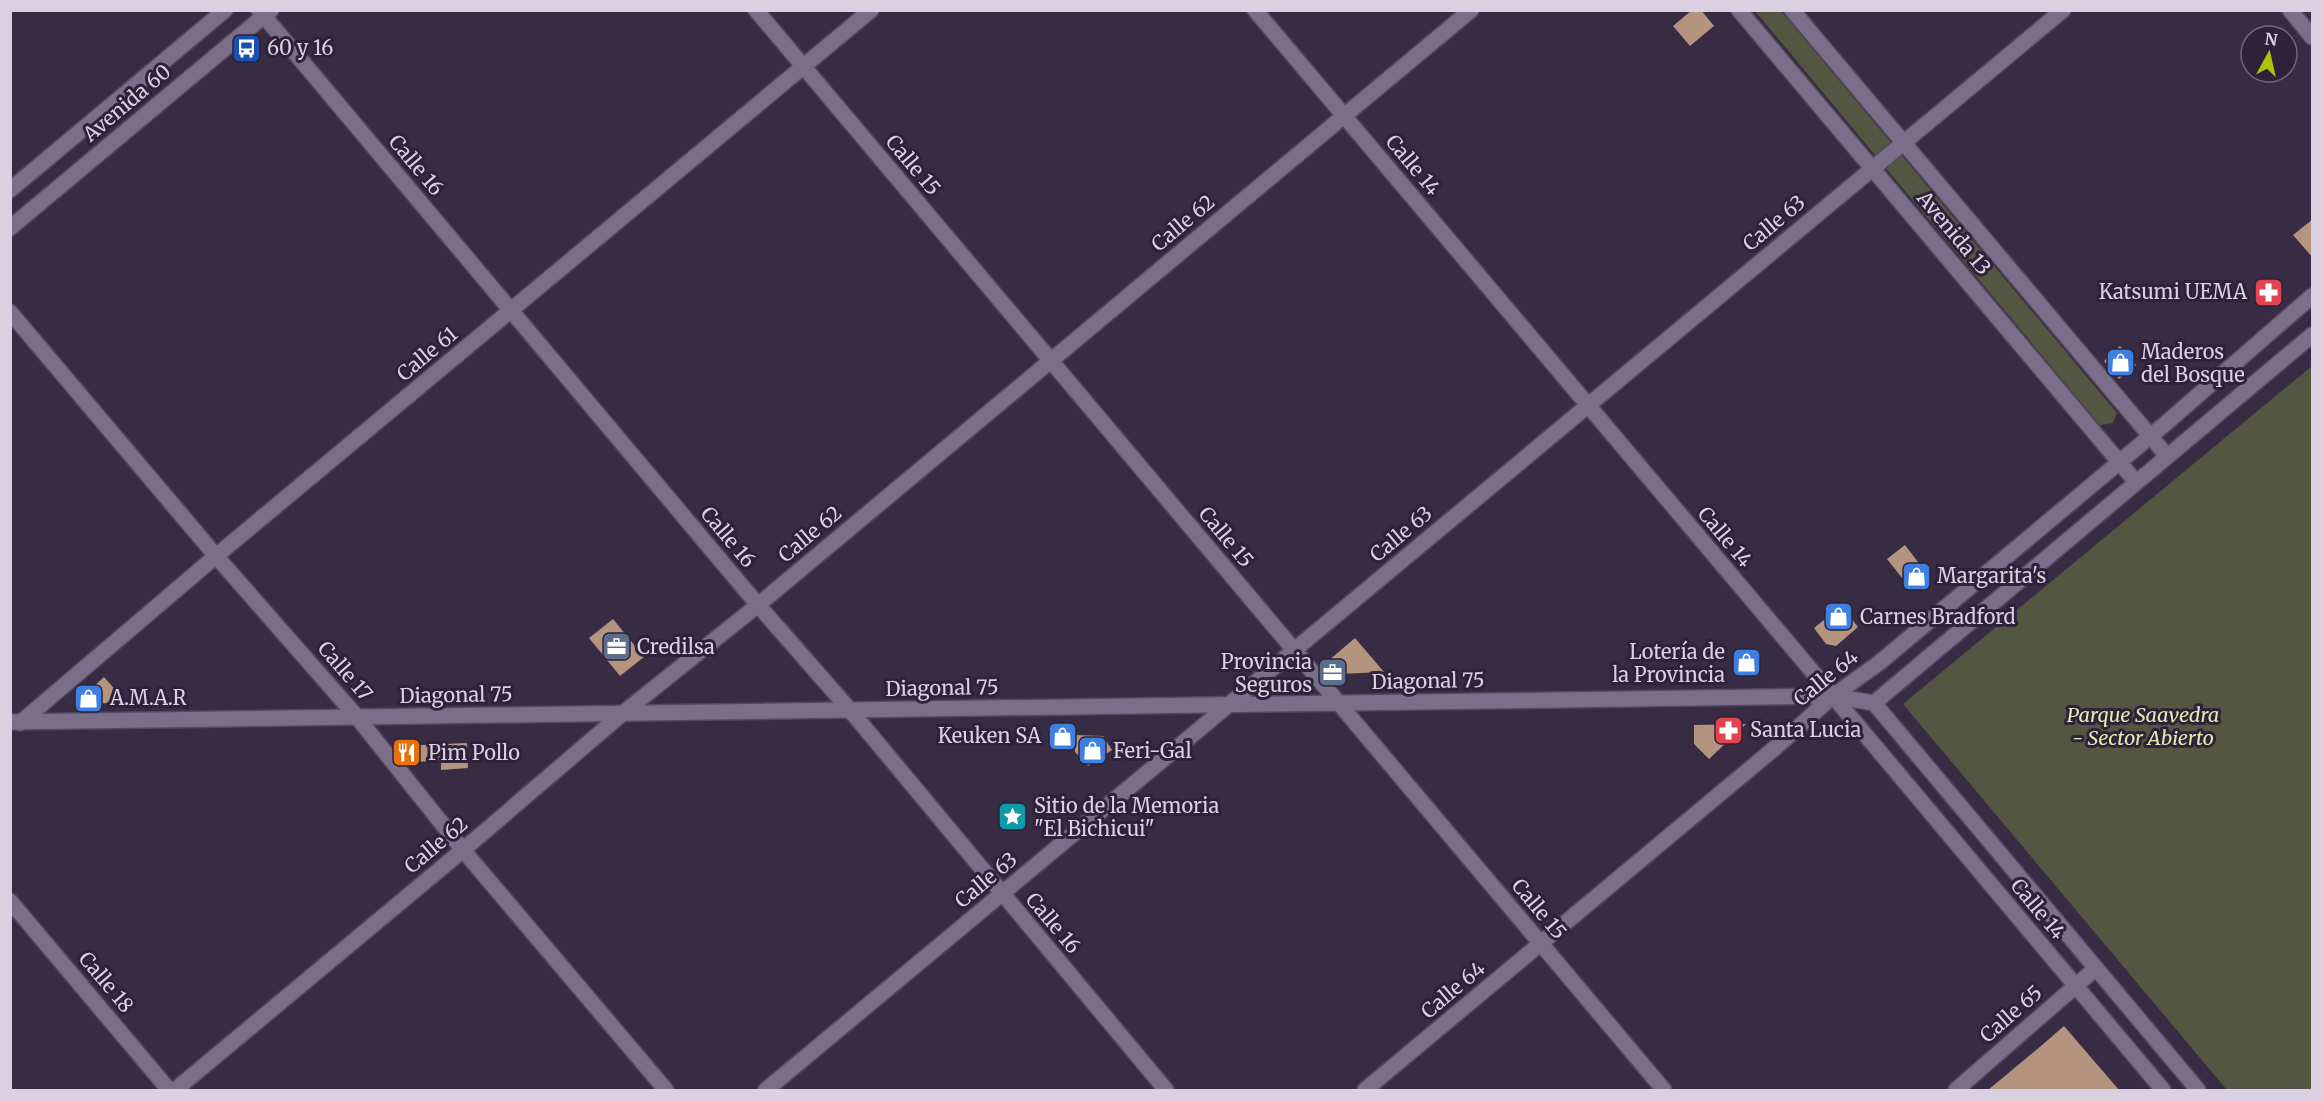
<svg xmlns="http://www.w3.org/2000/svg" width="2323" height="1101" font-family="Merriweather,serif">
	<style>
		.green { fill: #535742 }
		.building { fill: #b4937f }
		.lines { fill: none; stroke-linecap: round; stroke-linejoin: round }
		.street-casing { stroke: #53495d; stroke-width: 18 }
		.secondary-casing { stroke: #53495d; stroke-width: 18 }
		.street { stroke: #7b6e8a; stroke-width: 15 }
		.secondary { stroke: #7b6e8a; stroke-width: 15 }
		.labels { text-anchor: middle; stroke-width: 6; stroke-linejoin: round; paint-order: stroke }
		.poi-label { font-size: 20px; fill: #d9d1e1; stroke: #2e223a; text-anchor: start }
		.street-label { font-size: 20px; fill: #d9d1e1; stroke: #2e223a }
		.park-label { font-size: 20px; font-style: italic; fill: #e1ebae; stroke: #2e223a }
	</style>
	<rect width="100%" height="100%" fill="#382c44"/>
	<g class="green">
		<path d="M1755 11H1781L2117 413 2113 423 2100 425Z"/>
		<path d="M2312 366V1090H2227L1903 704Z"/>
	</g>
	<g class="building">
		<path d="M1692 10H1701L1714 26 1690 46 1673 26Z"/>
		<path d="M2313 219V258L2293 235Z"/>
		<path d="M2120 346 2136 365 2119 379 2104 361Z"/>
		<path d="M1905 545 1928 575 1910 588 1887 559Z"/>
		<path d="M1841 606 1858 627 1836 646 1826 644 1814 628Z"/>
		<path d="M613 619 644 657 620 676 589 638Z"/>
		<path d="M1355 638 1384 672 1339 674 1328 661Z"/>
		<path d="M104 677 126 702 74 705Z"/>
		<path d="M1746 724 1709 759 1694 744V725Z"/>
		<path d="M1075 735 1103 736 1112 750 1088 766 1075 752Z"/>
		<path d="M467 743 468 768 441 770V761L412 762 398 746Z"/>
		<path d="M2064 1026 2119 1090H1988L2041 1046Z"/>
	</g>
	<g class="lines">
		<defs>
			<g id="street">
				<path d="M259 10 758 605 850 710 1166 1090"/>
				<path d="M756 10 1664 1090"/>
				<path d="M1255 10 1833 696"/>
				<path d="M2290 10 2312 37"/>
				<path d="M10 312 216 556 357 717 463 850 666 1090"/>
				<path d="M10 722 1833 696 1874 703"/>
				<path d="M20 723 216 556 871 10"/>
				<path d="M10 901 169 1090"/>
				<path d="M175 1090 463 850 623 713 758 605 1471 10"/>
				<path d="M766 1090 2063 10"/>
				<path d="M1365 1090 1776 747 1833 696"/>
				<path d="M1956 1090 2095 969"/>
			</g>
			<g id="secondary">
				<path d="M1739 10 2136 482"/>
				<path d="M1792 10 2167 456"/>
				<path d="M10 190 225 10"/>
				<path d="M10 228 271 10"/>
				<path d="M2163 1090 1833 696 1879 663 2165 424 2312 296"/>
				<path d="M2198 1090 1874 703 2312 335"/>
			</g>
		</defs>
		<use href="#street" class="street-casing"/>
		<use href="#secondary" class="secondary-casing"/>
		<use href="#street" class="street"/>
		<use href="#secondary" class="secondary"/>
	</g>
	<defs>
		<symbol id="bus-square" viewBox="-11 -11 22 22"><rect x="-9" y="-9" width="18" height="18" rx="4" fill="#1a4fb4" stroke="#2e223a"/><path d="M-5-6H5V4H4V6H2V4H-2V6H-4V4H-5ZM-3.5-4V0h7V-4ZM-3.5 1.2v1.5H-2V1.2ZM2 1.2v1.5H3.5V1.2Z" fill="#fff"/></symbol>
		<symbol id="pharmacy-square" viewBox="-11 -11 22 22"><rect x="-9" y="-9" width="18" height="18" rx="4" fill="#e0444e" stroke="#2e223a"/><path d="M-2-6h4v4h4v4h-4v4h-4v-4h-4v-4h4Z" fill="#fff"/></symbol>
		<symbol id="shop-square" viewBox="-11 -11 22 22"><rect x="-9" y="-9" width="18" height="18" rx="4" fill="#3f7fe0" stroke="#2e223a"/><path d="M-5-2.5h2.3a2.7 3.5 0 0 1 5.4 0H5L5.5 6h-11ZM-1.5-2.5h3a1.5 2.3 0 0 0-3 0Z" fill="#fff"/></symbol>
		<symbol id="office-square" viewBox="-11 -11 22 22"><rect x="-9" y="-9" width="18" height="18" rx="4" fill="#5c6f8a" stroke="#2e223a"/><path d="M-6-3h4V-5.5h4V-3h4V5H-6ZM-1-4.5V-3h2v-1.5ZM-6 0V1H6V0Z" fill="#fff"/></symbol>
		<symbol id="restaurant-square" viewBox="-11 -11 22 22"><rect x="-9" y="-9" width="18" height="18" rx="4" fill="#e8710a" stroke="#2e223a"/><path d="M-5-6h1v4h1v-4h1v4h1v-4h1v5L-1.5 .5V6h-2V.5L-5-1ZM5-6V6H3V1.5H1.5Q1.5-4 5-6Z" fill="#fff"/></symbol>
		<symbol id="sight-square" viewBox="-11 -11 22 22"><rect x="-9" y="-9" width="18" height="18" rx="4" fill="#0f9aa8" stroke="#2e223a"/><path d="M0-6L1.8-2.2L6-1.7L2.9 1.2L3.7 5.4L0 3.3L-3.7 5.4L-2.9 1.2L-6-1.7L-1.8-2.2Z" fill="#fff"/></symbol>
	</defs>
	<g fill-rule="evenodd">
		<use href="#bus-square" x="230" y="32" width="33" height="33"/>
		<use href="#pharmacy-square" x="2252" y="276" width="33" height="33"/>
		<use href="#shop-square" x="2104" y="346" width="33" height="33"/>
		<use href="#shop-square" x="1900" y="560" width="33" height="33"/>
		<use href="#shop-square" x="1822" y="600" width="33" height="33"/>
		<use href="#office-square" x="600" y="630" width="33" height="33"/>
		<use href="#shop-square" x="1730" y="646" width="33" height="33"/>
		<use href="#office-square" x="1316" y="656" width="33" height="33"/>
		<use href="#shop-square" x="72" y="682" width="33" height="33"/>
		<use href="#pharmacy-square" x="1712" y="714" width="33" height="33"/>
		<use href="#shop-square" x="1046" y="720" width="33" height="33"/>
		<use href="#shop-square" x="1076" y="734" width="33" height="33"/>
		<use href="#restaurant-square" x="390" y="736" width="33" height="33"/>
		<use href="#sight-square" x="996" y="800" width="33" height="33"/>
	</g>
	<g class="labels">
		<g class="poi-label">
			<text x="267" y="55">60 y 16</text>
			<text x="2247" y="299" text-anchor="end">Katsumi UEMA</text>
			<text x="2141" y="359">Maderos<tspan x="2141" dy="23">del Bosque</tspan></text>
			<text x="1937" y="583">Margarita's</text>
			<text x="1860" y="624">Carnes Bradford</text>
			<text x="637" y="654">Credilsa</text>
			<text x="1725" y="659" text-anchor="end">Lotería de<tspan x="1725" dy="23">la Provincia</tspan></text>
			<text x="1312" y="669" text-anchor="end">Provincia<tspan x="1312" dy="23">Seguros</tspan></text>
			<text x="110" y="705">A.M.A.R</text>
			<text x="1750" y="737">Santa Lucia</text>
			<text x="1041" y="743" text-anchor="end">Keuken SA</text>
			<text x="1113" y="758">Feri-Gal</text>
			<text x="428" y="760">Pim Pollo</text>
			<text x="1034" y="813">Sitio de la Memoria<tspan x="1034" dy="23">"El Bichicui"</tspan></text>
		</g>
		<g class="street-label">
			<text transform="translate(127 103) rotate(-40)" y="7">Avenida 60</text>
			<text transform="translate(416 165) rotate(50)" y="7">Calle 16</text>
			<text transform="translate(913 165) rotate(50)" y="7">Calle 15</text>
			<text transform="translate(1413 165) rotate(50)" y="7">Calle 14</text>
			<text transform="translate(1183 223) rotate(-40)" y="7">Calle 62</text>
			<text transform="translate(1774 223) rotate(-40)" y="7">Calle 63</text>
			<text transform="translate(1954 233) rotate(50)" y="7">Avenida 13</text>
			<text transform="translate(427 354) rotate(-40)" y="7">Calle 61</text>
			<text transform="translate(810 534) rotate(-40)" y="7">Calle 62</text>
			<text transform="translate(1401 534) rotate(-40)" y="7">Calle 63</text>
			<text transform="translate(728 537) rotate(50)" y="7">Calle 16</text>
			<text transform="translate(1226 537) rotate(50)" y="7">Calle 15</text>
			<text transform="translate(1725 537) rotate(50)" y="7">Calle 14</text>
			<text transform="translate(345 671) rotate(49)" y="7">Calle 17</text>
			<text transform="translate(1826 678) rotate(-39)" y="7">Calle 64</text>
			<text transform="translate(1428 681) rotate(-1)" y="7">Diagonal 75</text>
			<text transform="translate(942 688) rotate(-1)" y="7">Diagonal 75</text>
			<text transform="translate(456 695) rotate(-1)" y="7">Diagonal 75</text>
			<text transform="translate(436 845) rotate(-40)" y="7">Calle 62</text>
			<text transform="translate(986 880) rotate(-40)" y="7">Calle 63</text>
			<text transform="translate(1539 909) rotate(50)" y="7">Calle 15</text>
			<text transform="translate(2038 909) rotate(50)" y="7">Calle 14</text>
			<text transform="translate(1053 923) rotate(50)" y="7">Calle 16</text>
			<text transform="translate(106 982) rotate(50)" y="7">Calle 18</text>
			<text transform="translate(1453 990) rotate(-40)" y="7">Calle 64</text>
			<text transform="translate(2011 1014) rotate(-41)" y="7">Calle 65</text>
		</g>
		<g class="park-label">
			<text x="2143" y="722">Parque Saavedra<tspan x="2143" dy="23">- Sector Abierto</tspan></text>
		</g>
	</g>
	<rect width="2323" height="1101" fill="none" stroke="#d9d1e1" stroke-width="24"/>
	<g transform="translate(2269 54) rotate(8)"><circle r="28" fill="#2e223a" stroke="#72687d" stroke-width="1.5"/>
	<path d="M0-4.5L10 22L0 15L-10 22Z" fill="#afc504"/>
	<text y="-9" font-size="16" font-weight="bold" text-anchor="middle" fill="#d9d1e1">N</text>
	</g>
</svg>
